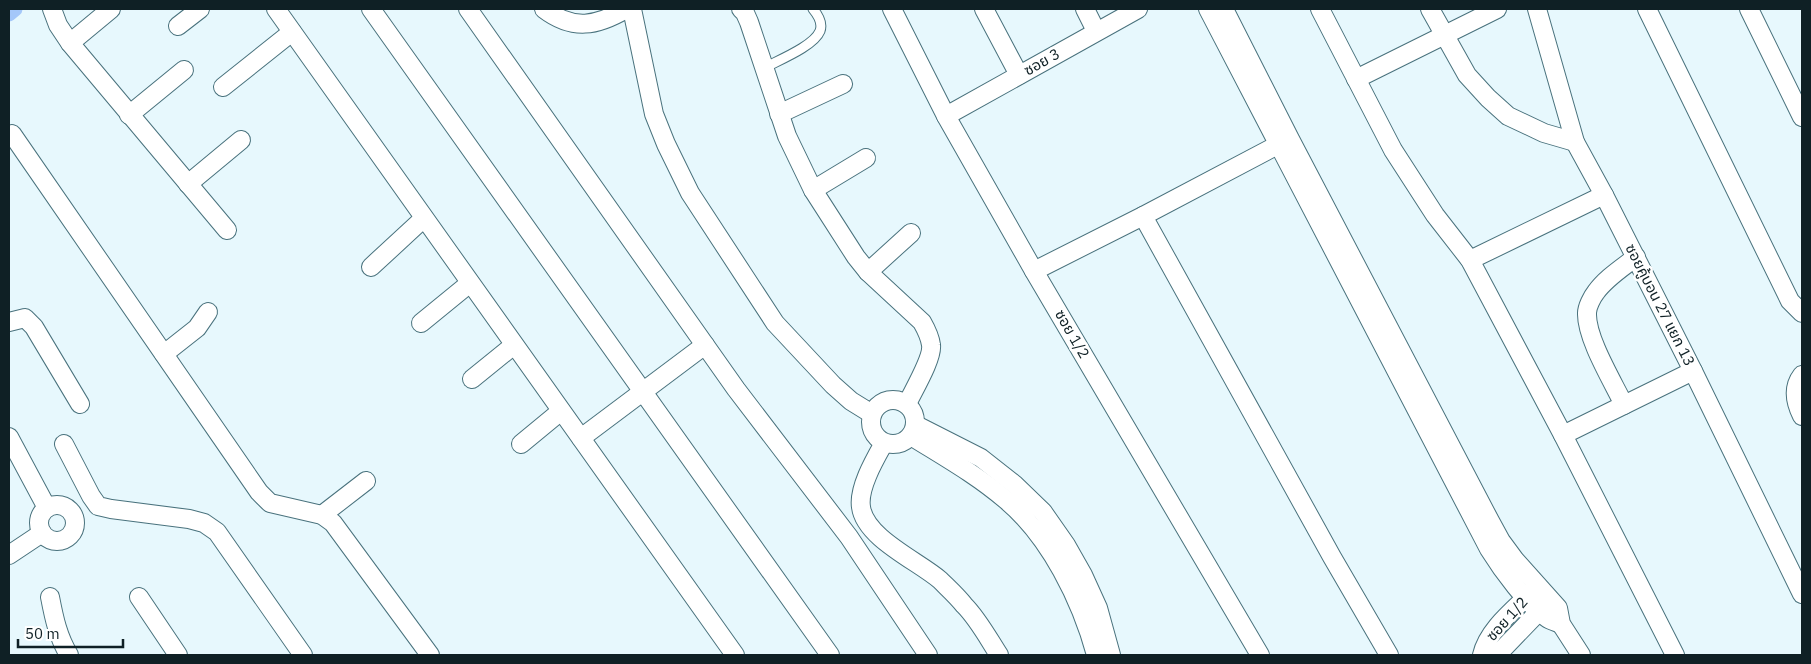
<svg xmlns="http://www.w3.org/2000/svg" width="1811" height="664" font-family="'IBM Plex Sans','Noto Sans Thai',sans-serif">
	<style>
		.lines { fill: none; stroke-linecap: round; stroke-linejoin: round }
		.canal { stroke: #a4c7f9; stroke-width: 15 }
		.lane-casing { stroke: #49727d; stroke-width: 11 }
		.street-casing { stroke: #49727d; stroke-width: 20 }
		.lane { stroke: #fff; stroke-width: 9 }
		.street { stroke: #fff; stroke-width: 18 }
		.labels { text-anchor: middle; stroke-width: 5; stroke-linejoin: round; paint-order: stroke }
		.street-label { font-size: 15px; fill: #0f2025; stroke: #fff }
	</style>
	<rect width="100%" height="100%" fill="#e7f8fd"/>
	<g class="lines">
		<path class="canal" d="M9 14 15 9"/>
		<defs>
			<path id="lane" d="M764 68C779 60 814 46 820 31 823 23 818 15 813 9"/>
			<g id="street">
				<path d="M52 9 58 25 70 43 227 230"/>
				<path d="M276 9 735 655"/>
				<path d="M371 9 830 655"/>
				<path d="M468 9 736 389 849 537 928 655"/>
				<path d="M544 9C573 31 597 26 626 9"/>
				<path d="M632 9 654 114 666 144 690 193 775 323 833 385 851 401 872 414"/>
				<path d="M741 9 745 13 749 22 787 136 813 190 856 257 868 272 922 322C926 329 930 337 931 345 933 358 913 391 907 404"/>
				<path d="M892 9 946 116 1034 271 1260 655"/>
				<path d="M984 9 1019 75"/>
				<path d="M1085 9 1096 31"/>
				<path d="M1208 9 1489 549C1502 570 1527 604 1547 618 1551 621 1557 622 1561 624"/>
				<path d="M1224 9 1290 139 1490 521 1501 541 1515 560 1558 608 1561 624 1581 655"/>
				<path d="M1320 9 1393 150 1435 215 1470 260 1563 435 1675 655"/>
				<path d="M1430 9 1467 75 1488 98 1508 116 1544 133 1575 142"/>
				<path d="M1537 9 1575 142 1604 195 1693 371 1802 594"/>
				<path d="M1647 9 1790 301 1802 313"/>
				<path d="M1749 9 1802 117"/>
				<path d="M178 26 200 9"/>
				<path d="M70 43 111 9"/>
				<path d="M1356 79 1497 9"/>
				<path d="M223 87 292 32"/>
				<path d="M779 114 843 84"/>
				<path d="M129 115 184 70"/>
				<path d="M946 116 1138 9"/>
				<path d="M12 134 259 492 270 503 322 515 333 523 430 655"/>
				<path d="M188 184 241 140"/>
				<path d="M813 190 866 158"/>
				<path d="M1143 216 1332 557 1389 655"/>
				<path d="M1470 260 1604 195"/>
				<path d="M371 267 424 218"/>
				<path d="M1034 271 1143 216 1289 139"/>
				<path d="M868 272 911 233"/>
				<path d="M9 322 25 318 34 327 80 404"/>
				<path d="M421 323 470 283"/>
				<path d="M164 354 197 328 208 312"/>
				<path d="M1802 375C1792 388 1795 402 1802 416"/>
				<path d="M472 379 514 345"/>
				<circle cx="893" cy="422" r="22"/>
				<path d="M1624 405C1613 382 1586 338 1587 313 1587 307 1592 297 1596 292 1606 278 1622 268 1636 257"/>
				<path d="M916 425 981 458 1014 484 1043 512 1066 545 1083 575 1098 608 1111 655"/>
				<path d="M1563 435 1693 371"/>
				<path d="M911 436C943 456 977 475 1006 500 1050 537 1081 600 1096 655"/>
				<path d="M9 437 47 508"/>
				<path d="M581 438 705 345"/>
				<path d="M884 443C875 459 858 488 861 507 865 538 918 561 940 580 948 588 957 596 964 605 978 619 988 638 999 655"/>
				<path d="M64 444 91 496 98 506 111 509 189 519 204 523 217 532 303 655"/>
				<path d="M521 444 561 411"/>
				<circle cx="57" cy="523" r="18"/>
				<path d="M322 515 366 481"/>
				<path d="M9 555 42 533"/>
				<path d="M50 597C54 618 58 637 69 655"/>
				<path d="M139 597 178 655"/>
				<path d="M1482 655C1488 629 1515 609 1534 590"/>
				<path d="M1497 655 1548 602"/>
			</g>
		</defs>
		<use href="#lane" class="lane-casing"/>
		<use href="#street" class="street-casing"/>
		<use href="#lane" class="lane"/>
		<use href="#street" class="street"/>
	</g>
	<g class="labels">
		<g class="street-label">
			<text transform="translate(1042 62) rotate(-30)" y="5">ซอย 3</text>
			<text transform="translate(1660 305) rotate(63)" y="5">ซอยคู้บอน 27 แยก 13</text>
			<text transform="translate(1072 334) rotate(60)" y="5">ซอย 1/2</text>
			<text transform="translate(1507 619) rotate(-48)" y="5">ซอย 1/2</text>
		</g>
	</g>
	<rect width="1811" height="664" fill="none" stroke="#0f2025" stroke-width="20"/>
	<path d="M18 639v8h105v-8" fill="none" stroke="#0f2025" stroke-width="2.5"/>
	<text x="25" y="639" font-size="15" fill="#0f2025" stroke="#ffffff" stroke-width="4" paint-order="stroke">50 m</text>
</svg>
